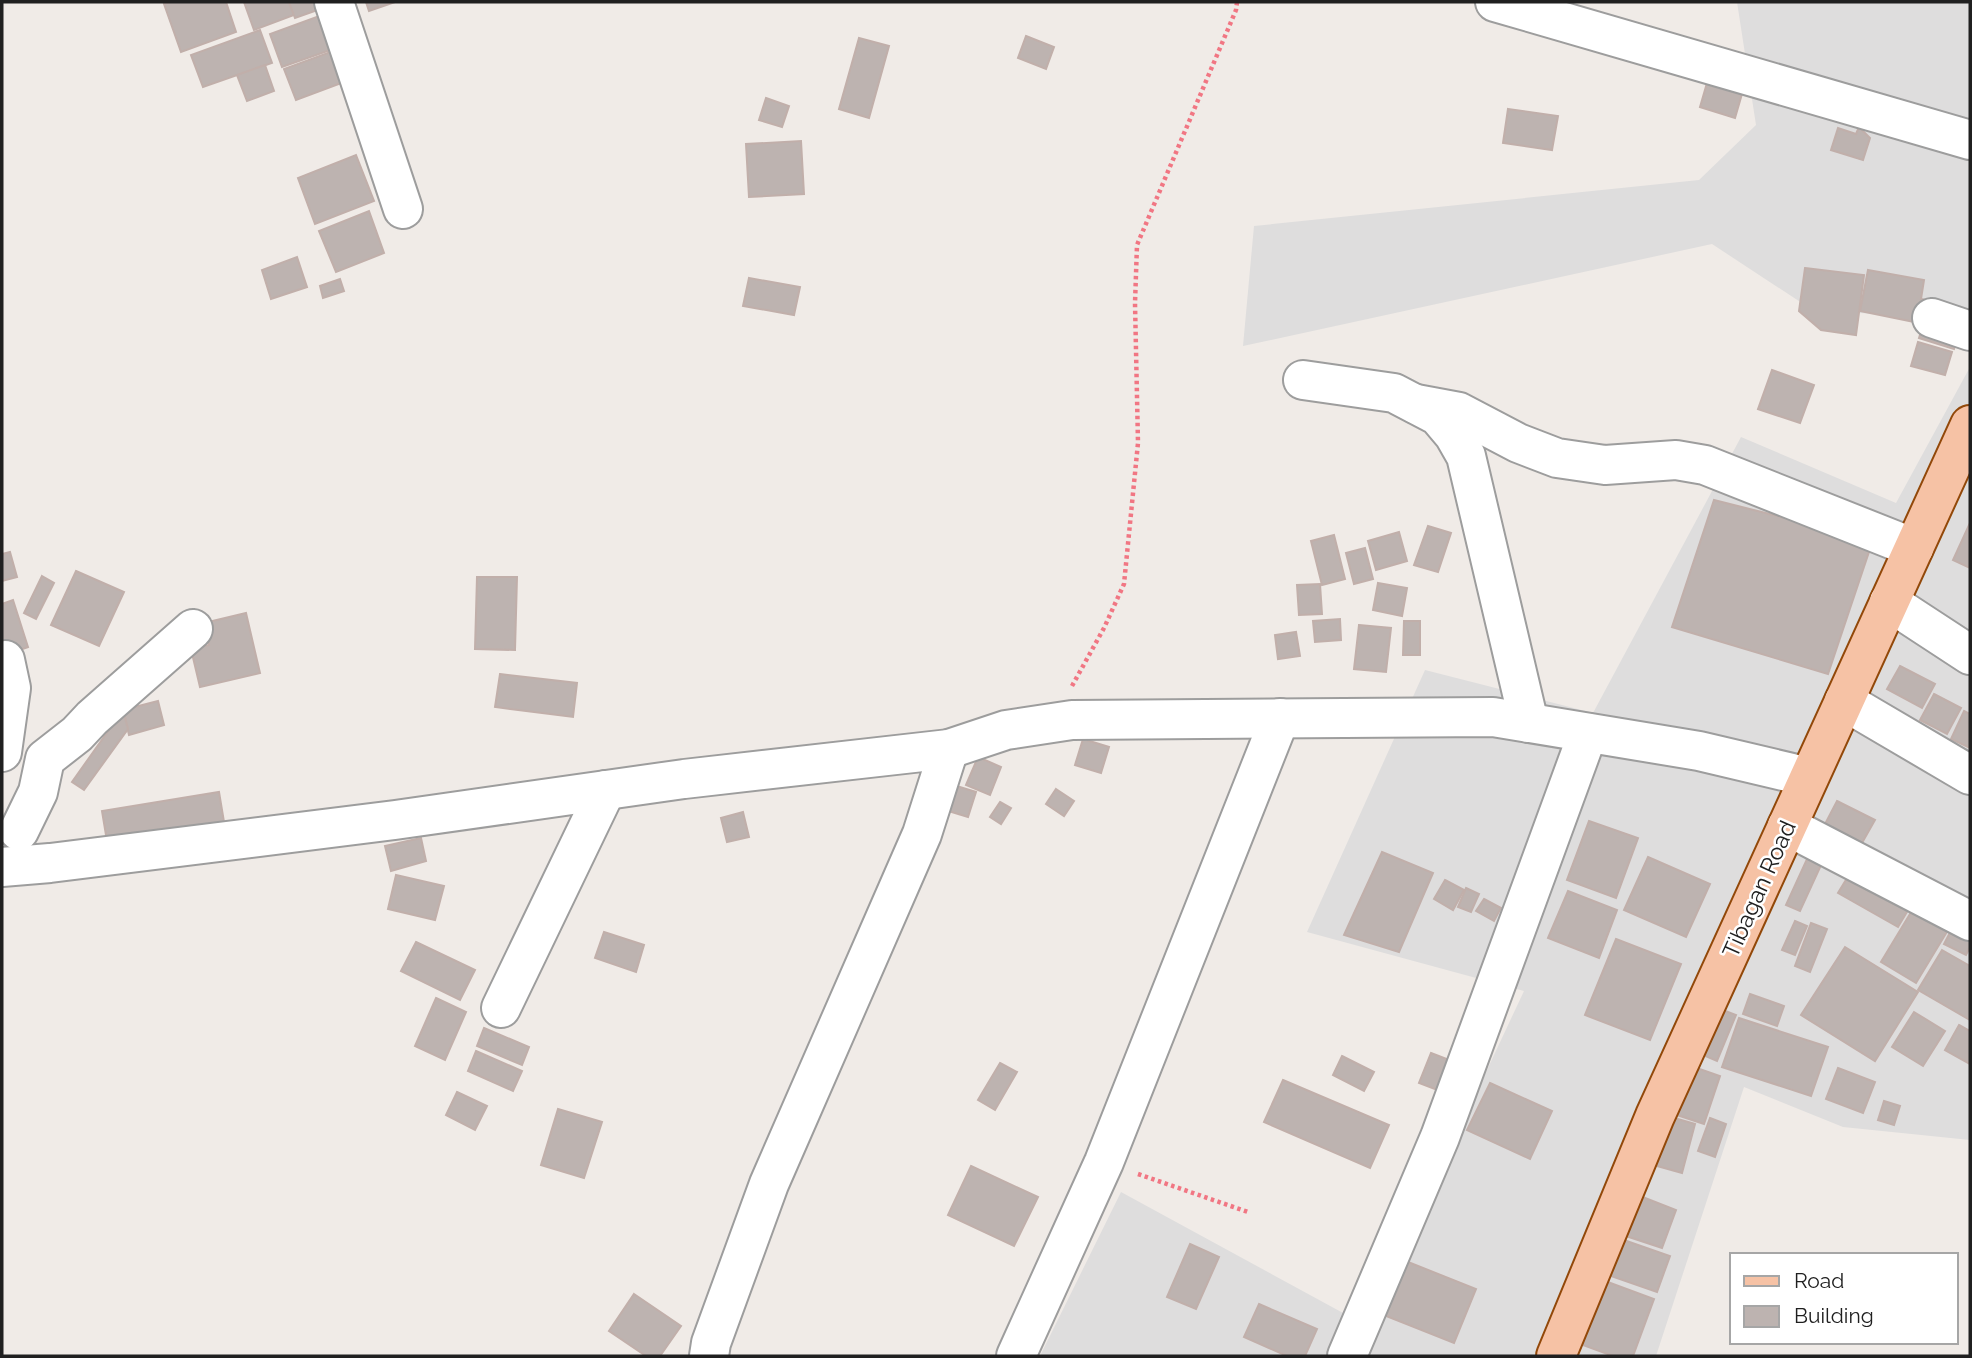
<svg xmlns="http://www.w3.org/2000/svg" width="1972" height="1358" font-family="Raleway,sans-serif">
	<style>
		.residential { fill: #dedddd }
		.building { fill: #bdb3b0; stroke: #c1afaa; stroke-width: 2 }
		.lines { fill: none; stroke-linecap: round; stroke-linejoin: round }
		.minor-casing { stroke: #9d9d9d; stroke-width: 42 }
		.major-casing { stroke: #924809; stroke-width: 42 }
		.path { stroke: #f17683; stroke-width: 4.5; stroke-dasharray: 3.5 3.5; stroke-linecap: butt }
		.minor { stroke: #fff; stroke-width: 38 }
		.major { stroke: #f6c2a5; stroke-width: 38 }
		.labels { text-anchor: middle; stroke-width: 5; stroke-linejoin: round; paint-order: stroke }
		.street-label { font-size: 23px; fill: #202020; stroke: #fff }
	</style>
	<rect width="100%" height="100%" fill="#f0ebe7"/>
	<g class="residential">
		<path d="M1737 2H1970V318L1814 311 1712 244 1243 346 1254 226 1699 180 1756 125Z"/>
		<path d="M1970 367V1140L1843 1127 1744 1087 1656 1356H1040L1121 1192 1367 1326 1524 991 1307 932 1425 670 1593 713 1741 437 1896 503Z"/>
	</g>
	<g class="building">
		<path d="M170 2H226L236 32 181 52 164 4Z"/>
		<path d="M244 2H289L294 15 254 30Z"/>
		<path d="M289 2H331L332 5 295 18Z"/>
		<path d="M366 2H395L369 11Z"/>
		<path d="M333 11 345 45 282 67 270 34Z"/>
		<path d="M260 30 272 63 203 87 191 55Z"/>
		<path d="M1026 36 1054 47 1046 69 1018 58Z"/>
		<path d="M859 38 889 46 869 118 839 109Z"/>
		<path d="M344 47 355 78 296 100 284 69Z"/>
		<path d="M265 65 274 91 247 101 237 75Z"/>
		<path d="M1709 76 1744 87 1735 118 1700 107Z"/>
		<path d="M766 98 789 106 782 127 759 120Z"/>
		<path d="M1508 109 1558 116 1552 150 1503 143Z"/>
		<path d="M1859 127 1870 138 1863 160 1831 150 1838 128 1856 134Z"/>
		<path d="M801 141 804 194 749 197 746 144Z"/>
		<path d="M356 155 374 201 315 224 298 178Z"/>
		<path d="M369 211 384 253 336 272 319 231Z"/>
		<path d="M297 257 307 287 271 299 262 270Z"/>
		<path d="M1805 268 1864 275 1856 335 1821 330 1799 311Z"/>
		<path d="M1868 270 1924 280 1921 299 1934 301 1929 325 1860 311Z"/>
		<path d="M749 278 800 287 794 315 743 306Z"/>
		<path d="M340 279 344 291 323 298 320 286Z"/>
		<path d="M1925 319 1960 329 1954 349 1919 338Z"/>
		<path d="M1918 342 1952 352 1945 375 1911 366Z"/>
		<path d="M1772 370 1814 385 1800 423 1758 409Z"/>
		<path d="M1714 500 1873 540 1828 674 1672 627Z"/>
		<path d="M1970 523V568L1953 560Z"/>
		<path d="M1428 526 1451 533 1438 572 1414 565Z"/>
		<path d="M1399 532 1407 561 1376 570 1368 541Z"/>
		<path d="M1334 535 1345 579 1322 585 1311 541Z"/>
		<path d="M1365 548 1373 579 1354 584 1346 553Z"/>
		<path d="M10 552 17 577 2 581V554Z"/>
		<path d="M76 571 124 592 99 646 51 625Z"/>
		<path d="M42 576 54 583 36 619 24 613Z"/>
		<path d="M477 577H517L515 650 475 649Z"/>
		<path d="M1378 583 1407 588 1402 616 1373 610Z"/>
		<path d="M1320 584 1322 614 1299 615 1297 585Z"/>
		<path d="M13 600 28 647 2 656V604Z"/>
		<path d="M246 613 260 673 200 687 191 649 209 645 204 623Z"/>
		<path d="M1340 619 1341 640 1315 642 1313 621Z"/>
		<path d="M1404 621H1420V655H1403Z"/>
		<path d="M1359 625 1391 628 1386 672 1354 669Z"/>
		<path d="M1296 632 1300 656 1278 659 1275 635Z"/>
		<path d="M1900 666 1935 684 1922 708 1887 689Z"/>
		<path d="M500 674 577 683 573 717 495 707Z"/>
		<path d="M1934 694 1961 708 1947 734 1920 720Z"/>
		<path d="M158 701 164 725 129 735 123 710Z"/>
		<path d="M123 710 128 729 84 790 72 782Z"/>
		<path d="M1964 711 1970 714V748L1951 739Z"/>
		<path d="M1083 739 1109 747 1101 773 1075 765Z"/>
		<path d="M978 757 1001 767 990 795 966 785Z"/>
		<path d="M950 784 976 792 968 817 942 809Z"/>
		<path d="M1056 789 1074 801 1064 816 1046 804Z"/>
		<path d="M219 792 224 822 107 841 102 811Z"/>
		<path d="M1837 801 1875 820 1862 843 1825 824Z"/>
		<path d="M1000 802 1011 808 1001 824 990 817Z"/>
		<path d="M743 812 749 837 727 842 721 818Z"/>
		<path d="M1589 821 1638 838 1616 898 1567 880Z"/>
		<path d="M421 838 426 861 391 871 385 846Z"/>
		<path d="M1813 846 1827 852 1800 911 1786 905Z"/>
		<path d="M1382 852 1433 873 1399 952 1344 935Z"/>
		<path d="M1648 857 1710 884 1686 937 1624 910Z"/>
		<path d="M1855 865 1914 900 1898 927 1838 893Z"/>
		<path d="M396 875 444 886 435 920 388 909Z"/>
		<path d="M1445 880 1464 890 1453 910 1434 899Z"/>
		<path d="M1466 888 1479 894 1471 912 1458 907Z"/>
		<path d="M1568 891 1617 910 1599 958 1548 938Z"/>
		<path d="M1484 899 1501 908 1494 921 1476 911Z"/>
		<path d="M1919 899 1954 920 1916 983 1881 962Z"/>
		<path d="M1795 921 1807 926 1795 955 1782 950Z"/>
		<path d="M1956 921 1970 929V947L1966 955 1944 944Z"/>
		<path d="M1811 923 1827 929 1810 972 1795 966Z"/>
		<path d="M604 932 644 945 636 972 595 958Z"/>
		<path d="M1616 939 1681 964 1650 1040 1585 1015Z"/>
		<path d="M416 942 475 970 460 1000 401 971Z"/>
		<path d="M1845 947 1918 992 1875 1061 1801 1015Z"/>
		<path d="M1942 950 1970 966V1020L1918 990Z"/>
		<path d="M1750 994 1784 1006 1777 1026 1743 1014Z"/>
		<path d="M436 998 466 1012 445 1060 415 1046Z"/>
		<path d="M1715 1007 1736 1015 1717 1061 1696 1052Z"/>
		<path d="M1914 1012 1945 1031 1923 1066 1892 1047Z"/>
		<path d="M1739 1018 1828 1047 1811 1096 1722 1067Z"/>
		<path d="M1959 1025 1970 1031V1064L1945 1050Z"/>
		<path d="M484 1028 529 1047 522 1065 477 1046Z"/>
		<path d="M476 1051 522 1071 513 1091 468 1071Z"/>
		<path d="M1431 1053 1452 1061 1440 1091 1419 1083Z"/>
		<path d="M1342 1056 1374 1072 1364 1091 1333 1075Z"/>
		<path d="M1000 1063 1017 1072 995 1110 978 1100Z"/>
		<path d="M1691 1066 1720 1076 1704 1124 1674 1114Z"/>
		<path d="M1838 1068 1875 1082 1863 1113 1826 1099Z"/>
		<path d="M1283 1080 1389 1125 1370 1168 1264 1122Z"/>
		<path d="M1490 1083 1552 1111 1530 1159 1467 1130Z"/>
		<path d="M457 1092 487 1106 475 1130 446 1115Z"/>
		<path d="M1884 1101 1900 1106 1894 1125 1878 1120Z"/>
		<path d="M558 1109 602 1122 584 1178 541 1165Z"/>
		<path d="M1664 1115 1695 1124 1682 1173 1650 1164Z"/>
		<path d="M1710 1118 1726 1124 1715 1157 1698 1151Z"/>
		<path d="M971 1166 1038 1197 1014 1246 948 1215Z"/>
		<path d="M1640 1196 1676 1210 1662 1248 1626 1236Z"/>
		<path d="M1618 1238 1670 1256 1657 1292 1605 1274Z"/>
		<path d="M1190 1244 1219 1257 1196 1309 1167 1297Z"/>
		<path d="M1403 1260 1476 1289 1454 1343 1381 1314Z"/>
		<path d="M1605 1281 1654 1299 1633 1356H1613L1580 1344Z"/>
		<path d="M634 1294 681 1326 660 1356H646L609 1331Z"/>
		<path d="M1259 1304 1317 1329 1305 1356H1287L1244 1337Z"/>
	</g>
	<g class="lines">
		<defs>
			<g id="minor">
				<path d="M334 2 403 209"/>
				<path d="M1495 2 1970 140"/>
				<path d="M1932 318 1970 331"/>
				<path d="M1303 380 1394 393 1438 416 1454 435 1466 456 1529 723"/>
				<path d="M1416 404 1459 412 1518 443 1557 458 1605 465 1676 460 1705 465 1914 548"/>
				<path d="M1889 602 1970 655"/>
				<path d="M1844 701 1970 775"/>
				<path d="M2 752 11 688 5 660"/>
				<path d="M1787 826 1970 921"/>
				<path d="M19 831 38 792 45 759 77 734 92 718 193 629"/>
				<path d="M2 867 50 863 395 820 684 779 949 749 1006 730 1072 720 1493 717 1699 751 1809 777"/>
				<path d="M501 1008 606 790"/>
				<path d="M709 1356 711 1343 769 1184 922 834 949 749"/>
				<path d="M1016 1356 1104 1162 1280 718"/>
				<path d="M1347 1356 1440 1137 1588 733"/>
			</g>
			<path id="major" d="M1556 1356 1655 1116 1970 425"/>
		</defs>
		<use href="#minor" class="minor-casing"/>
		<use href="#major" class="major-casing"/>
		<g class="path">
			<path d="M1072 686 1104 628 1124 584 1138 443 1135 303 1137 245 1236 10 1237 2"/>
			<path d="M1138 1174 1248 1212"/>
		</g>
		<use href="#minor" class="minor"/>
		<use href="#major" class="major"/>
	</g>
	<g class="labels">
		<g class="street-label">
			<text transform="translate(1759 889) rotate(-66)" y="8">Tibagan Road</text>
		</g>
	</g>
	<rect width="1972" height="1358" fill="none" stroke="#202020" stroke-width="7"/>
	<rect x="1730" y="1253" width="228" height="91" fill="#ffffff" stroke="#a6a6a6" stroke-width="2"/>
	<rect x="1744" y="1276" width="35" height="10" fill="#f6c2a5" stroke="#a6a6a6" stroke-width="2"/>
	<text x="1794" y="1288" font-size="21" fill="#202020">Road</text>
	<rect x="1744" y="1306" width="35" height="21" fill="#bdb3b0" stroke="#a6a6a6" stroke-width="2"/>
	<text x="1794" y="1323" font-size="21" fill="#202020">Building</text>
</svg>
